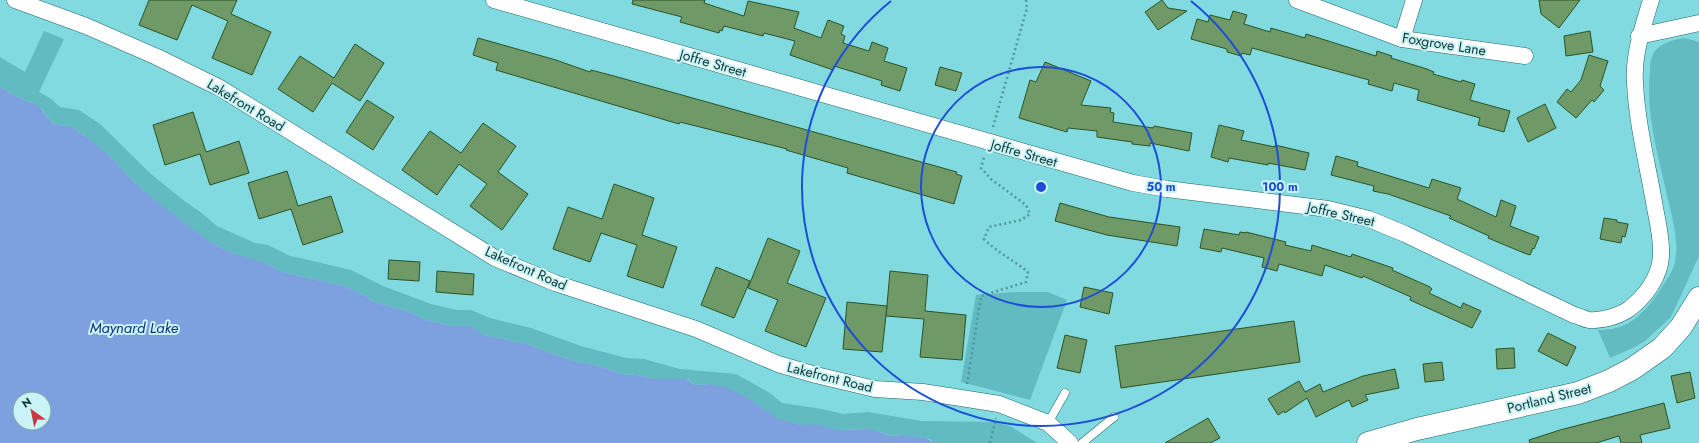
<svg xmlns="http://www.w3.org/2000/svg" width="1699" height="443" font-family="Jost,sans-serif">
	<style>
		.green { fill: #61bbc1 }
		.water { fill: #7da1de; fill-rule: evenodd }
		.building { fill: #6f9a68; stroke: #2b5325 }
		.lines { fill: none; stroke-linecap: round; stroke-linejoin: round }
		.lane-casing { stroke: #1e656a; stroke-width: 9 }
		.street-casing { stroke: #1e656a; stroke-width: 17 }
		.secondary-casing { stroke: #1e656a; stroke-width: 23 }
		.path { stroke: #52969a; stroke-width: 2.5; stroke-dasharray: 2 3; stroke-linecap: butt }
		.lane { stroke: #fff; stroke-width: 8 }
		.street { stroke: #fff; stroke-width: 16 }
		.secondary { stroke: #fff; stroke-width: 22 }
		.ring { fill: none; stroke: #1d4ed8; stroke-width: 2 }
		.labels { text-anchor: middle; stroke-width: 4; stroke-linejoin: round; paint-order: stroke }
		.street-label { font-size: 14px; fill: #11383a; stroke: #c9f3f5 }
		.water-label { font-size: 15px; font-style: italic; fill: #0d357c; stroke: #c9f3f5 }
		.centre { fill: #1d4ed8; stroke: #c9f3f5; stroke-width: 2 }
		.ring-label { font-size: 12px; text-anchor: middle; font-weight: bold; fill: #1d4ed8; stroke: #c9f3f5; stroke-width: 4; stroke-linejoin: round; paint-order: stroke }
	</style>
	<rect width="100%" height="100%" fill="#81dae0"/>
	<g class="green">
		<path d="M44 31 64 39 39 92 50 98 60 107 79 110 100 124 151 174 183 200 203 214 217 226 255 243 268 245 290 256 300 258 351 270 383 286 431 304 457 310H471L490 318 531 328 581 346 626 358 644 359 680 369 736 374 770 393 782 403 822 409 843 414 868 412 922 421 994 422 1010 426 1037 443H935L930 439 903 435 892 436 883 433 862 429 839 430 801 425 772 417 752 401 730 390 711 384 694 385 688 379H655L637 375 623 374 587 363 576 362 524 343 483 335 467 326H453L426 320 404 310 373 302 366 296 344 286 282 272 267 264 230 252 210 242 159 204 132 180 111 157 85 136 72 127 53 124 42 109 35 104 23 100 0 87V57L25 72Z"/>
		<path d="M1685 38 1699 42V256L1671 317 1645 341 1633 348 1610 358 1598 330C1622 330 1634 322 1650 304 1655 298 1672 273 1674 266 1680 245 1673 221 1668 200 1659 157 1645 115 1650 71 1650 64 1651 54 1657 49 1664 42 1676 39 1685 38Z"/>
		<path d="M1014 292H1048L1067 300 1030 400 961 382 976 295Z"/>
	</g>
	<path class="water" d="M0 87 23 100 38 105 53 124 72 127 92 141 111 157 132 180 156 201 210 242 230 252 263 262 282 272 344 286 366 296 373 302 404 310 426 320 453 326H471L483 335 524 343 576 362 587 363 623 374 637 375 655 379H687L694 385 712 384 730 389 748 398 777 418 801 425 813 424 839 430 869 429 892 436 903 435 926 438 935 443H0ZM20 399H44V423H20Z"/>
	<g class="building">
		<path d="M149 0H237L231 14 271 32 252 75 212 58 228 21 192 5 177 40 139 25Z"/>
		<path d="M633 0H705L704 3 744 16 748 1 799 12 794 28 821 38 828 20 844 26 841 34 845 36 843 43 869 51 872 42 888 48 884 61 907 68 900 91 881 85 882 81 857 73 834 66 833 70 790 55 795 41 764 33 763 36 724 26 722 31 720 30 719 33 680 22 682 17 632 4Z"/>
		<path d="M1162 0 1168 8 1187 11 1158 30 1145 12Z"/>
		<path d="M1539 0H1580L1559 28 1541 14Z"/>
		<path d="M1233 11 1247 15 1244 24 1270 32 1271 28 1305 38 1306 34 1376 56 1377 51 1392 56 1391 58 1427 69 1434 72 1433 74 1461 82 1462 80 1475 84 1470 100 1510 111 1504 132 1478 125 1480 118 1417 100 1419 90 1394 83 1392 91 1368 84 1369 80 1252 48 1250 55 1242 53 1241 56 1227 52V49L1191 39 1197 19 1208 22 1210 15 1230 20Z"/>
		<path d="M1590 31 1593 52 1566 56 1564 36Z"/>
		<path d="M478 38 556 60 590 72 591 70 614 76 957 172 956 174 962 176 954 204 847 173 848 168 786 150 787 149 680 122 679 124 496 70 498 63 473 55Z"/>
		<path d="M355 44 384 63 360 101 332 83 313 112 278 89 300 56 334 78Z"/>
		<path d="M1589 55 1608 61 1600 86 1604 90 1594 102 1592 100 1576 118 1557 102 1567 89 1571 92 1581 80Z"/>
		<path d="M1045 62 1091 81 1081 105 1111 108 1110 112 1114 113 1113 122 1153 128 1154 126 1192 133 1189 151 1150 143V146L1132 144V142L1097 137V131L1068 128 1067 132 1019 118 1030 80 1036 82Z"/>
		<path d="M940 67 962 73 956 91 935 85Z"/>
		<path d="M367 100 394 117 373 150 346 132Z"/>
		<path d="M1545 104 1556 128 1528 142 1517 118Z"/>
		<path d="M193 112 206 152 239 141 249 173 210 185 200 154 165 165 153 125Z"/>
		<path d="M483 123 516 146 498 172 528 194 502 230 470 206 487 184 459 164 437 195 402 170 430 131 461 153Z"/>
		<path d="M1219 125 1244 131 1241 140 1275 147V145L1309 153 1305 170 1268 163V165L1229 158 1228 162 1211 157Z"/>
		<path d="M1336 156 1358 162 1357 166 1429 188 1432 179 1461 188 1457 199 1496 217 1501 200 1516 206 1510 226 1539 237 1534 249 1533 248 1530 255 1524 253 1488 238 1489 236 1449 218 1451 216 1388 194 1373 191 1374 186 1331 175Z"/>
		<path d="M287 171 298 206 331 196 343 232 303 245 291 209 259 219 248 183Z"/>
		<path d="M614 184 654 198 642 235 677 247 663 288 627 276 637 245 601 233 590 262 553 249 568 207 602 219Z"/>
		<path d="M1060 203 1109 217 1180 227 1177 246 1107 235 1055 221Z"/>
		<path d="M1604 218 1617 220V222L1628 224 1625 237 1622 236 1621 243 1600 239Z"/>
		<path d="M1204 229 1239 235 1240 232 1246 233V232L1286 242 1285 245 1311 251 1312 245 1351 257 1352 254 1393 268 1392 270 1430 287 1432 289 1429 293 1461 308 1463 303 1481 311 1472 328 1410 300 1411 297 1363 276 1362 278 1325 265 1322 276 1279 264 1277 271 1262 267 1264 258 1222 248 1221 252 1200 248Z"/>
		<path d="M768 238 800 251 787 283 826 298 806 347 765 331 778 300 748 288Z"/>
		<path d="M389 260 420 262 419 281 388 279Z"/>
		<path d="M716 267 750 281 734 318 701 305Z"/>
		<path d="M437 271 474 274 473 295 436 292Z"/>
		<path d="M890 271 928 275 925 311 966 315 962 360 920 357 924 319 886 316Z"/>
		<path d="M1084 287 1113 293 1109 314 1080 307Z"/>
		<path d="M847 302 887 306 882 352 843 349Z"/>
		<path d="M1294 321 1300 362 1121 388 1115 346Z"/>
		<path d="M1548 333 1576 347 1567 366 1538 351Z"/>
		<path d="M1065 335 1087 340 1080 373 1057 368Z"/>
		<path d="M1514 348 1515 368 1497 369 1496 349Z"/>
		<path d="M1442 362 1444 380 1425 382 1423 364Z"/>
		<path d="M1395 369 1399 388 1365 395 1368 400 1352 407 1349 400 1316 417 1307 398 1285 413 1284 411 1278 415 1268 399 1299 381 1305 392 1320 384 1323 392 1363 376Z"/>
		<path d="M1690 372 1695 398 1677 403 1671 376Z"/>
		<path d="M1664 403 1670 428 1640 435 1642 443H1621L1619 436 1596 443H1530L1529 440 1560 430Z"/>
		<path d="M1208 418 1220 438 1210 443H1165Z"/>
	</g>
	<g class="lines">
		<defs>
			<g id="lane">
				<path d="M1048 423 1065 393"/>
				<path d="M1082 443 1114 417"/>
			</g>
			<g id="street">
				<path d="M15 0 86 26 157 57 220 88 495 258 555 283 696 329 778 364 816 375 875 389 923 392 999 404 1048 423 1070 443"/>
				<path d="M494 0 1133 183 1167 189 1328 209 1369 219 1405 234 1574 315C1579 316 1584 319 1589 320 1602 321 1619 316 1629 309 1645 297 1660 277 1661 256 1662 240 1658 223 1655 208 1648 166 1637 125 1635 83 1633 54 1643 27 1651 0"/>
				<path d="M1297 0 1402 39 1525 56"/>
				<path d="M1639 36 1699 23"/>
				<path d="M1402 39 1414 0"/>
			</g>
			<path id="secondary" d="M1368 443 1417 429 1578 393 1609 381 1632 369 1662 348 1681 327 1699 298"/>
		</defs>
		<use href="#lane" class="lane-casing"/>
		<use href="#street" class="street-casing"/>
		<use href="#secondary" class="secondary-casing"/>
		<g class="path">
			<path d="M993 127 1027 8 1026 0"/>
			<path d="M967 384 981 296 1026 282 1028 272C1013 260 997 252 984 239L989 227 1021 220 1030 214 1026 205 991 179 981 168 984 157"/>
			<path d="M990 443 996 418"/>
		</g>
		<use href="#lane" class="lane"/>
		<use href="#street" class="street"/>
		<use href="#secondary" class="secondary"/>
	</g>
	<g class="ring">
		<circle cx="1041" cy="187" r="120"/>
		<path d="M1191 1A239 239 0 1 1 891 1"/>
	</g>
	<g class="labels">
		<g class="street-label">
			<text transform="translate(1444 44) rotate(9)" y="5">Foxgrove Lane</text>
			<text transform="translate(713 63) rotate(16)" y="5">Joffre Street</text>
			<text transform="translate(246 105) rotate(31)" y="5">Lakefront Road</text>
			<text transform="translate(1024 153) rotate(16)" y="5">Joffre Street</text>
			<text transform="translate(1341 214) rotate(13)" y="5">Joffre Street</text>
			<text transform="translate(526 268) rotate(24)" y="5">Lakefront Road</text>
			<text transform="translate(830 377) rotate(14)" y="5">Lakefront Road</text>
			<text transform="translate(1549 398) rotate(-14)" y="5">Portland Street</text>
		</g>
		<g class="water-label">
			<text x="134" y="333">Maynard Lake</text>
		</g>
	</g>
	<circle cx="1041" cy="187" r="6" class="centre"/>
	<g class="ring-label">
		<text x="1161" y="191">50 m</text>
		<text x="1280" y="191">100 m</text>
	</g>
	<g transform="translate(32 411) rotate(327)"><circle r="19" fill="#c9f3f5" stroke="#7fa8aa"/>
	<path d="M0-3L7 15L0 10L-7 15Z" fill="#c93944"/>
	<text y="-6" font-size="11" font-weight="bold" text-anchor="middle" fill="#11383a">N</text>
	</g>
</svg>
